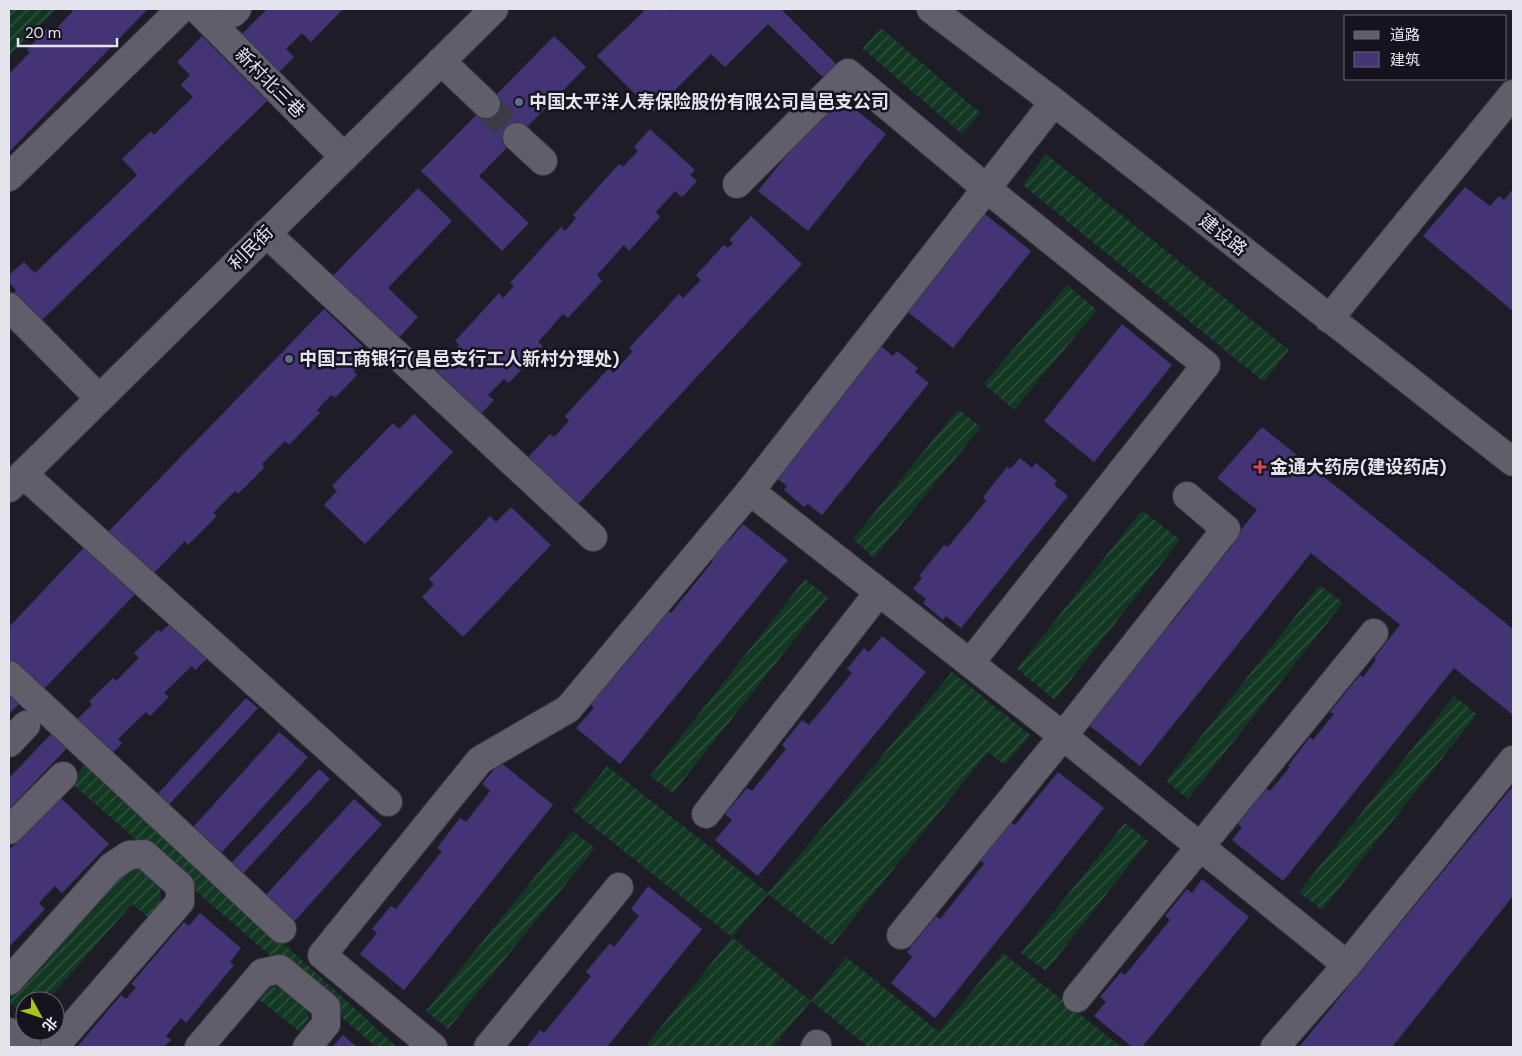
<svg xmlns="http://www.w3.org/2000/svg" width="1522" height="1056" font-family="'DM Sans','Noto Sans SC',sans-serif">
	<style>
		.garden { fill: url(#garden-furrows) }
		.building { fill: #453475 }
		.lines { fill: none; stroke-linecap: round; stroke-linejoin: round }
		.minor-tunnel { stroke: #3c3b45; stroke-width: 28; stroke-dasharray: 28 14; stroke-linecap: butt }
		.minor-casing { stroke: #393840; stroke-width: 30 }
		.minor { stroke: #605e6b; stroke-width: 28 }
		.service-dot { fill: #5c6f8a; stroke: #15131e; stroke-width: 2 }
		.health-dot { fill: #e0444e; stroke: #15131e; stroke-width: 2 }
		.labels { text-anchor: middle; stroke-width: 5; stroke-linejoin: round; paint-order: stroke }
		.street-label { font-size: 18px; fill: #e5e4ec; stroke: #15131e }
		.poi-label { font-size: 18px; font-weight: bold; fill: #e5e4ec; stroke: #15131e; text-anchor: start }
	</style>
	<defs>
		<pattern id="garden-furrows" width="10" height="10" patternUnits="userSpaceOnUse" patternTransform="scale(1.25)"><rect width="10" height="10" fill="#123822"/><path d="M-1 1l2-2M0 10L10 0M9 11l2-2" fill="none" stroke="#345542"/></pattern>
	</defs>
	<rect width="100%" height="100%" fill="#1e1d27"/>
	<g class="garden">
		<path d="M9 9H57L9 56Z"/>
		<path d="M881 28 980 113 962 134 862 48Z"/>
		<path d="M1046 154 1289 350 1264 382 1023 185Z"/>
		<path d="M1067 285 1097 310 1014 410 984 384Z"/>
		<path d="M958 409 981 427 874 558 853 539Z"/>
		<path d="M1142 510 1180 540 1055 700 1017 669Z"/>
		<path d="M805 579 828 597 673 793 650 776Z"/>
		<path d="M1320 585 1343 603 1188 799 1166 781Z"/>
		<path d="M952 672 1030 735 1005 765 988 752 832 945 768 894 732 937 811 1001 846 957 939 1032 1003 953 1121 1047H868L811 1001 773 1047H645L732 937 572 810 607 766 768 893Z"/>
		<path d="M1454 696 1477 714 1322 910 1299 892Z"/>
		<path d="M86 763 397 1047H376L71 783Z"/>
		<path d="M1125 823 1148 841 1046 971 1021 953Z"/>
		<path d="M572 831 595 848 448 1029 426 1011Z"/>
		<path d="M122 869H139L160 887 161 904 150 919 132 904 47 1001H25V1016L10 1003 11 989Z"/>
		<path d="M267 986 286 988 307 1008 309 1019 300 1032 256 997Z"/>
	</g>
	<g class="building">
		<path d="M71 9H148L9 152V74L30 52 27 50 47 28 52 33 73 11Z"/>
		<path d="M267 9H343L311 42 302 33 286 49 294 57 279 72 241 35Z"/>
		<path d="M646 9H669L672 11 674 9H781L841 69 829 83 768 24 725 67 711 54 653 112 597 56Z"/>
		<path d="M202 36 267 101 43 319 35 318 13 294 16 290 9 282V275L24 262 35 273 137 175 122 159 151 131 154 135 193 97 181 85 190 75 177 62Z"/>
		<path d="M554 36 586 67 479 176 529 223 502 251 421 171Z"/>
		<path d="M836 94 886 134 808 231 758 191Z"/>
		<path d="M650 129 695 170 690 175 697 181 682 197 675 191 656 212 660 217 629 251 624 245 597 275 602 281 568 318 563 314 538 342 543 346 509 383 504 379 488 395 494 400 479 416 422 375 442 353 448 358 459 345 455 341 499 293 503 298 514 286 510 283 561 227 565 231 576 218 573 215 619 164 623 167 638 151 634 147Z"/>
		<path d="M1465 187 1490 206 1499 196 1504 200 1513 189V311L1423 236Z"/>
		<path d="M418 188 452 221 388 288 418 317 394 343 329 280Z"/>
		<path d="M981 211 1031 251 953 348 903 308Z"/>
		<path d="M751 216 802 264 570 513 520 466 550 434 554 437 569 421 565 416 609 368 613 373 633 351 629 348 679 294 683 298 701 280 696 275 724 245 728 248 733 243 729 240Z"/>
		<path d="M324 309 371 354 354 372 357 375 335 398 331 395 317 410 320 413 289 445 285 441 262 464 264 468 238 494 235 491 213 513 217 516 188 545 185 541 151 576 107 533Z"/>
		<path d="M1122 324 1172 365 1094 462 1044 421Z"/>
		<path d="M881 346 893 356 897 351 918 368 915 372 929 383 822 515 808 504 804 507 784 490 787 486 775 477Z"/>
		<path d="M414 414 453 452 365 544 324 505 337 491 332 486 393 423 399 429Z"/>
		<path d="M1262 427 1513 629V715L1454 668 1283 881 1232 840 1242 827 1238 824 1266 788 1270 791 1290 767 1288 766 1310 737 1313 740 1334 714 1330 712 1360 675 1363 677 1376 660 1374 658 1400 625 1404 628 1311 553 1140 766 1089 725 1123 674 1127 677 1147 652 1144 650 1167 622 1170 625 1190 600 1187 597 1217 560 1219 562 1233 545 1230 543 1257 510 1217 478Z"/>
		<path d="M1020 458 1032 468 1036 463 1057 481 1054 485 1068 496 961 628 946 616 943 620 923 603 926 599 913 589 922 578 919 576 944 545 948 547 986 501 983 497 1007 467 1010 469Z"/>
		<path d="M511 507 551 545 463 637 422 597 434 584 429 579 490 516 496 522Z"/>
		<path d="M743 524 788 560 620 764 576 728 594 708 587 702 608 675 613 678 648 637 643 633 664 608 671 613 713 561 708 557 726 536 730 540Z"/>
		<path d="M90 541 140 589 41 692 9 661V627Z"/>
		<path d="M172 622 208 658 195 670 192 666 164 693 169 697 150 716 146 712 118 739 122 743 105 761 70 726 92 705 89 701 113 678 116 681 139 658 134 653 158 630 161 632Z"/>
		<path d="M882 636 926 672 758 876 715 840 732 820 725 814 747 788 752 791 786 749 782 745 802 720 809 725 852 673 847 669 864 648 869 652Z"/>
		<path d="M9 693 19 704 9 714Z"/>
		<path d="M246 698 258 708 165 809 154 798Z"/>
		<path d="M279 732 308 757 214 861 186 835Z"/>
		<path d="M52 733 68 747 9 809V778Z"/>
		<path d="M500 762 553 805 404 990 360 954 377 933 372 929 391 906 396 909 442 851 437 848 460 818 466 822 490 791 482 784Z"/>
		<path d="M319 769 330 779 238 879 226 869Z"/>
		<path d="M1058 772 1104 808 935 1018 891 983 912 957 907 952 936 916 940 919 984 864 980 860 1010 822 1015 825Z"/>
		<path d="M1513 786V896L1392 1047H1299Z"/>
		<path d="M60 797 109 844 62 893 55 886 39 903 45 909 9 947V850Z"/>
		<path d="M354 799 382 824 291 925 262 899Z"/>
		<path d="M1202 879 1249 917 1142 1047H1132L1094 1016 1106 1002 1100 997 1121 972 1125 975 1170 920 1165 916 1187 889 1192 893Z"/>
		<path d="M648 886 702 929 607 1047H527L540 1030 544 1033 591 976 586 972 610 943 614 947 639 916 631 909Z"/>
		<path d="M200 913 241 948 230 962 234 965 186 1023 181 1018 166 1036 171 1040 164 1047H77L121 995 126 999 136 987 131 984 184 922 189 926Z"/>
		<path d="M343 1035 357 1047H332Z"/>
	</g>
	<g class="lines">
		<path class="minor-tunnel" d="M486 104 517 137"/>
		<defs>
			<g id="minor">
				<path d="M197 9 344 157"/>
				<path d="M931 9 1054 102 1513 462"/>
				<path d="M233 13 237 9"/>
				<path d="M441 61 486 104"/>
				<path d="M517 137 543 161"/>
				<path d="M9 177 181 9"/>
				<path d="M737 184 848 73 987 189 1206 365 970 663"/>
				<path d="M266 233 593 537"/>
				<path d="M9 307 99 398"/>
				<path d="M1329 319 1513 94"/>
				<path d="M23 474 388 802"/>
				<path d="M9 488 494 9"/>
				<path d="M750 491 1063 736 1347 965"/>
				<path d="M9 675 282 929"/>
				<path d="M9 743 26 725"/>
				<path d="M706 814 879 592"/>
				<path d="M9 830 63 776"/>
				<path d="M901 935 1063 736 1226 529 1187 496"/>
				<path d="M9 981 111 867 129 855 144 854 180 886V902L54 1047"/>
				<path d="M1077 998 1374 633"/>
				<path d="M9 1032 27 1047"/>
				<path d="M199 1047 262 973 280 969 326 1007V1024L307 1047"/>
				<path d="M433 1047 322 955 480 760 568 709 750 491 1054 102"/>
				<path d="M488 1047 619 887"/>
				<path d="M815 1047 817 1044"/>
				<path d="M1275 1047 1347 965 1513 760"/>
			</g>
		</defs>
		<use href="#minor" class="minor-casing"/>
		<use href="#minor" class="minor"/>
	</g>
	<g class="service-dot">
		<circle cx="519" cy="102" r="5"/>
		<circle cx="289" cy="359" r="5"/>
	</g>
	<path class="health-dot" d="M1257.5 459.5h5v5h5v5h-5v5h-5v-5h-5v-5h5z"/>
	<g class="labels">
		<g class="street-label">
			<text transform="translate(270 83) rotate(45)" y="6">新村北三巷</text>
			<text transform="translate(1223 235) rotate(38)" y="6">建设路</text>
			<text transform="translate(251 248) rotate(-45)" y="6">利民街</text>
		</g>
		<g class="poi-label">
			<text x="529" y="108">中国太平洋人寿保险股份有限公司昌邑支公司</text>
			<text x="299" y="365">中国工商银行(昌邑支行工人新村分理处)</text>
			<text x="1270" y="473">金通大药房(建设药店)</text>
		</g>
	</g>
	<rect width="1522" height="1056" fill="none" stroke="#e5e4ec" stroke-width="20"/>
	<rect x="1344" y="15" width="162" height="65" fill="#15131e" stroke="#686770"/>
	<rect x="1354" y="31" width="25" height="8" fill="#605e6b" stroke="#686770"/>
	<text x="1390" y="40" font-size="15" fill="#e5e4ec">道路</text>
	<rect x="1354" y="52" width="25" height="15" fill="#453475" stroke="#686770"/>
	<text x="1390" y="65" font-size="15" fill="#e5e4ec">建筑</text>
	<g transform="translate(40 1016) rotate(130)"><circle r="24" fill="#15131e" stroke="#686770"/>
	<path d="M0-4L9 19L0 12L-9 19Z" fill="#a9c71a"/>
	<text y="-8" font-size="14" font-weight="bold" text-anchor="middle" fill="#e5e4ec">北</text>
	</g>
	<path d="M18 38v8h99v-8" fill="none" stroke="#e5e4ec" stroke-width="2.5"/>
	<text x="25" y="38" font-size="15" fill="#e5e4ec" stroke="#15131e" stroke-width="4" paint-order="stroke">20 m</text>
</svg>
